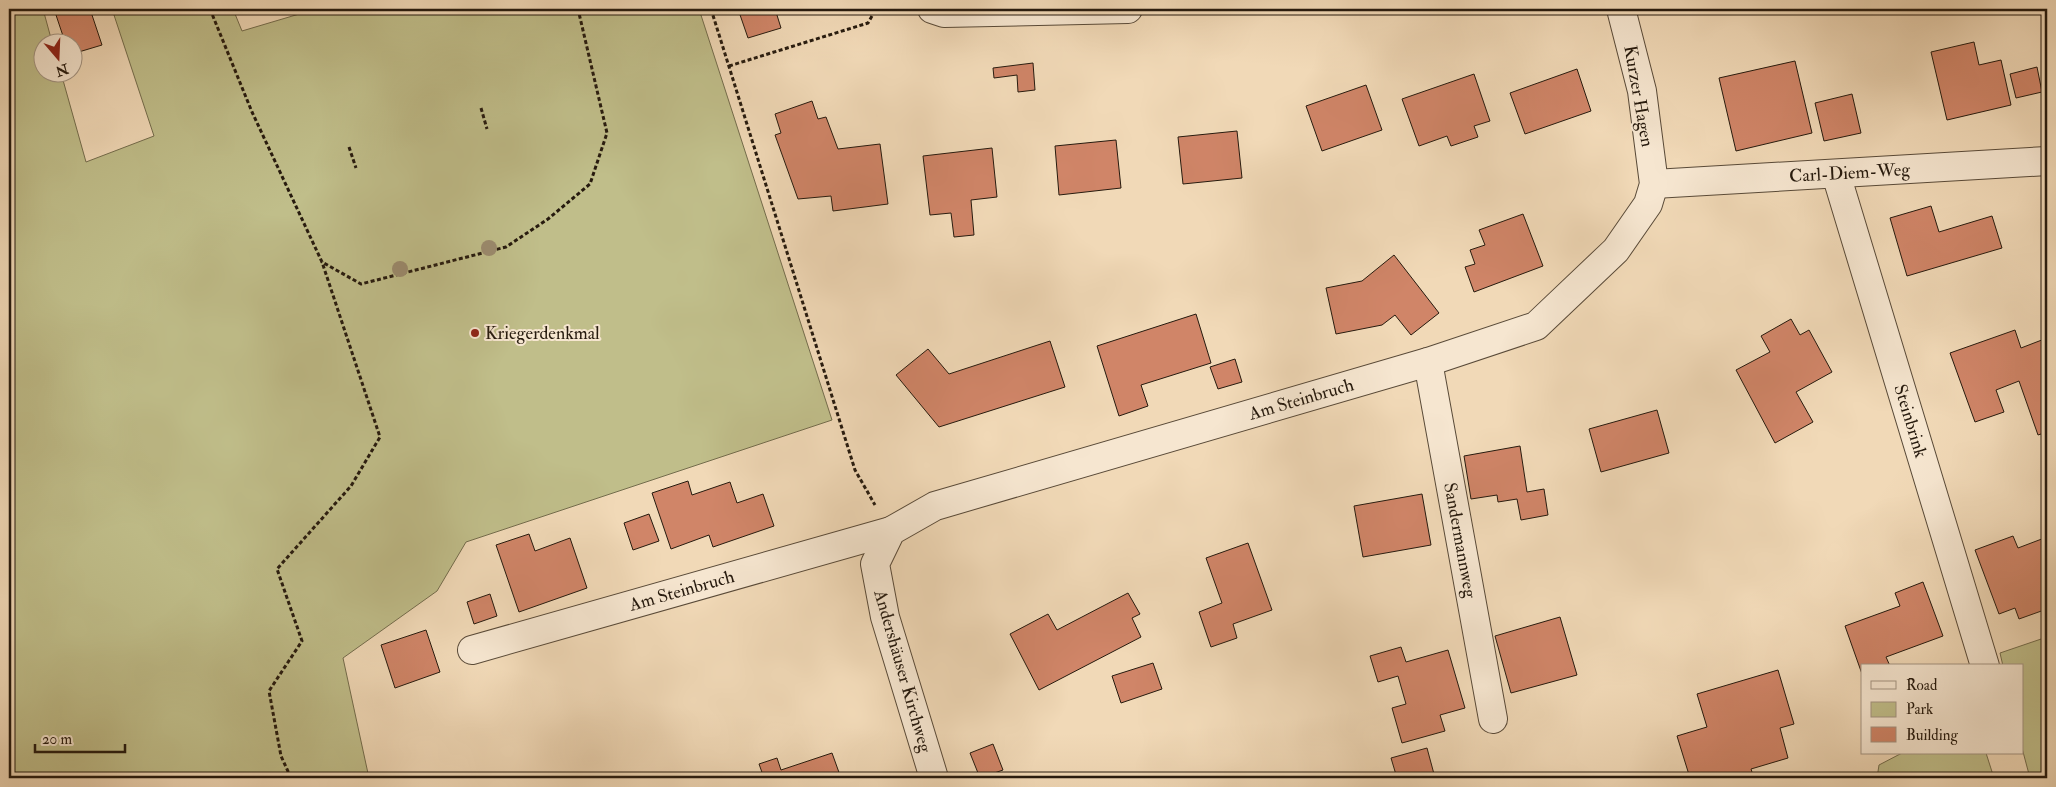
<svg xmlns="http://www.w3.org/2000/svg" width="2056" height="787" font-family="'IM FELL Double Pica',serif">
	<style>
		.green { fill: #c0be8a; stroke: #736c4c }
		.building { fill: #d08568; stroke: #261a0e }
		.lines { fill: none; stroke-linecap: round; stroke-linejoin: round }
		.street-casing { stroke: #594a38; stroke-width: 30 }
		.path { stroke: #261a0e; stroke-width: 3; stroke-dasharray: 4 2.5; stroke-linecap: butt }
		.street { stroke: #f6e6d0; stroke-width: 28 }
		.tree { fill: #9b8b6e }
		.poi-dot { fill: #8f2418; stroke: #f6e6d0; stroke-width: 2 }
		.labels { text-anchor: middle; stroke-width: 4; stroke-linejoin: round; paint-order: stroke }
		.street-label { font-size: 18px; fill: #261a0e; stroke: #f6e6d0 }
		.poi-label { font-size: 18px; fill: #261a0e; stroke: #f6e6d0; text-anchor: start }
	</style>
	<rect width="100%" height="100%" fill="#f1d9b7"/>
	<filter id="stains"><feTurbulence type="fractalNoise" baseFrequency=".004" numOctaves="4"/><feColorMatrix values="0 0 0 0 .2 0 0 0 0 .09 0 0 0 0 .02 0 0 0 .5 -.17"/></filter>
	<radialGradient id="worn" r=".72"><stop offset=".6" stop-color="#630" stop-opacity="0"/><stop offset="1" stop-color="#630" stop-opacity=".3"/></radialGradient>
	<g class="green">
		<path d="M9 9H43L52 42H42V72L61 73 86 162 154 136 112 9H233L242 31 316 9H699L832 420 466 542 437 591 343 658 369 778H9Z"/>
		<path d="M2047 637V778H2030L2022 748V666H2003L2000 653Z"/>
		<path d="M1902 753H1986L1994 778H1877L1879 765Z"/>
	</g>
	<g class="building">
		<path d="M54 9H90L102 45 72 54V42H65Z"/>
		<path d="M738 9H786L776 12 781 28 748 38Z"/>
		<path d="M1974 42 1979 65 2001 60 2011 105 1947 120 1931 52Z"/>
		<path d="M1795 61 1812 133 1736 151 1719 78Z"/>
		<path d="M1033 63 1035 90 1018 92 1017 75 994 78 993 68Z"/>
		<path d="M2037 67 2042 92 2016 98 2010 74Z"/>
		<path d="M1577 69 1591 111 1525 134 1510 93Z"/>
		<path d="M1474 74 1490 121 1474 126 1478 137 1451 146 1447 136 1419 146 1402 99Z"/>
		<path d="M1366 85 1382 130 1322 151 1306 106Z"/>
		<path d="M1852 94 1861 133 1824 141 1815 103Z"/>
		<path d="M812 101 818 119 826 117 838 149 880 144 888 204 833 211 831 196 798 199 775 135 781 133 775 114Z"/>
		<path d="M1237 131 1242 178 1183 184 1178 137Z"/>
		<path d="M1116 140 1121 188 1059 195 1055 146Z"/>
		<path d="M992 148 997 197 971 200 974 235 954 237 951 213 930 215 923 156Z"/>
		<path d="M1931 206 1939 232 1992 216 2002 248 1907 276 1890 218Z"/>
		<path d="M1523 214 1543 266 1474 292 1465 267 1475 264 1470 250 1485 245 1479 230Z"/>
		<path d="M1394 255 1439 313 1411 335 1395 315 1382 325 1336 334 1326 288 1362 281Z"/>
		<path d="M1196 314 1211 363 1141 385 1148 406 1119 416 1097 346Z"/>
		<path d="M1791 319 1800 335 1809 330 1832 372 1796 392 1813 422 1775 443 1736 370 1770 352 1761 336Z"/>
		<path d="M2015 330 2021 348 2047 338V432L2038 435 2019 381 1996 390 2004 412 1975 422 1950 353Z"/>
		<path d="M1050 341 1065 387 939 427 896 375 928 349 949 374Z"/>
		<path d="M1235 359 1242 382 1218 389 1210 367Z"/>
		<path d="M1657 410 1669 453 1601 472 1589 429Z"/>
		<path d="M1520 446 1527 492 1544 489 1548 515 1521 520 1517 499 1498 502 1497 495 1471 499 1464 456Z"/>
		<path d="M688 481 692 495 730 482 737 503 763 494 774 526 713 547 709 535 671 549 652 493Z"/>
		<path d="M1422 494 1431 545 1363 557 1354 506Z"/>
		<path d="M649 514 659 541 633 550 624 523Z"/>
		<path d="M529 534 535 551 570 538 587 588 519 612 496 545Z"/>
		<path d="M2013 536 2018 548 2047 537V609L2019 619 2015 608 1999 614 1975 550Z"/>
		<path d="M1248 543 1272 610 1233 624 1237 638 1211 647 1199 612 1222 603 1206 558Z"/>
		<path d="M1923 582 1943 636 1886 657 1890 666H1862V674L1845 626 1900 606 1895 593Z"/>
		<path d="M1128 593 1140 614 1132 618 1141 637 1039 690 1010 634 1048 614 1057 630Z"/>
		<path d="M490 594 497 616 474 624 467 602Z"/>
		<path d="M1560 617 1577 675 1511 693 1495 636Z"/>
		<path d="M426 630 440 672 395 688 381 645Z"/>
		<path d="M1401 647 1406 662 1448 650 1465 708 1440 715 1445 731 1402 743 1392 708 1406 704 1398 676 1378 682 1370 656Z"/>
		<path d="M1153 663 1162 689 1121 703 1112 676Z"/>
		<path d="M1778 670 1794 724 1780 728 1788 758 1751 769 1754 778H1690L1677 736 1707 727 1697 694Z"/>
		<path d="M993 744 1003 770 980 778 970 753Z"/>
		<path d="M1427 748 1434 774 1421 778H1397L1391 758Z"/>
		<path d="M832 753 841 778H764L759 764 777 758 781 770Z"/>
	</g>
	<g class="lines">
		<defs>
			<g id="street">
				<path d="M932 9 944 13 1128 9"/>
				<path id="s1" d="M1836 174 1985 666"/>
				<path id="s2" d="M1654 184 2047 161"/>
				<path id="s3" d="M1428 362 1493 719"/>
				<path id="s4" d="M472 650 891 531"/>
				<path id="s5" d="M934 778 885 617 875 564 891 531 935 506 1428 362 1536 326 1616 250 1648 204 1654 184 1642 91 1621 9"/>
			</g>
		</defs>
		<use href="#street" class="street-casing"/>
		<g class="path">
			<path d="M210 9 252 112 322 262 361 284 506 247 548 219 590 184 607 133 578 9"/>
			<path d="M711 9 855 470 875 505"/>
			<path d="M729 66 868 23 876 9"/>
			<path d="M481 108 487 129"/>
			<path d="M349 147 356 168"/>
			<path d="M291 778 281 756 269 691 302 641 277 569 351 486 380 437 322 262"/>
		</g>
		<use href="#street" class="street"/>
	</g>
	<g class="tree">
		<circle cx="489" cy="248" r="8"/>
		<circle cx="400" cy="269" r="8"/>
	</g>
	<circle class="poi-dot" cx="475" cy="333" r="5"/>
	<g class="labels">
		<g class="street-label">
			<text transform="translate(1639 96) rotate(80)" y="6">Kurzer Hagen</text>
			<text dy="6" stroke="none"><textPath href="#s2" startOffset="196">Carl-Diem-Weg</textPath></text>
			<text dy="6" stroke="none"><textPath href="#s5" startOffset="691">Am Steinbruch</textPath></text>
			<text dy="6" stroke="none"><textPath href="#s1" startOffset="258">Steinbrink</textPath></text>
			<text dy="6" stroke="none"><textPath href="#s3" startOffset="181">Sandermannweg</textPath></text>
			<text dy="6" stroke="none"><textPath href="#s4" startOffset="218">Am Steinbruch</textPath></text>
			<text transform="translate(903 671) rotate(74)" y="6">Andershäuser Kirchweg</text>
		</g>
		<g class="poi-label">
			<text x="485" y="339">Kriegerdenkmal</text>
		</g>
	</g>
	<rect width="2056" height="787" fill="none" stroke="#f1d9b7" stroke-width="30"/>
	<rect x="10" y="10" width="2036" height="767" fill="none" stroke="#261a0e" stroke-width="2.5"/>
	<rect x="15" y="15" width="2026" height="757" fill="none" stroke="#261a0e"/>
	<rect x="1861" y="664" width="162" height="90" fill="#f6e6d0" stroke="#a39482"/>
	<rect x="1871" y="681" width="25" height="8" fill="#f6e6d0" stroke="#a39482"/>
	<text x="1906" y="690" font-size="15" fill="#261a0e">Road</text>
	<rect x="1871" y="702" width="25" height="15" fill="#c0be8a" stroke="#a39482"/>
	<text x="1906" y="714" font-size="15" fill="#261a0e">Park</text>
	<rect x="1871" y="727" width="25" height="15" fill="#d08568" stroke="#a39482"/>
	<text x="1906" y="740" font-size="15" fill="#261a0e">Building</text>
	<g transform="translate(58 58) rotate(161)"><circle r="24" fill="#f6e6d0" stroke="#a39482"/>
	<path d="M0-4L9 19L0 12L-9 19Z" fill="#8f2418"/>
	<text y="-8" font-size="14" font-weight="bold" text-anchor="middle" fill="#261a0e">N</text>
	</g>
	<path d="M35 744v8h90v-8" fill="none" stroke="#261a0e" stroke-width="2.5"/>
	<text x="42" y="744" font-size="15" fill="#261a0e" stroke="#f6e6d0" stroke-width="4" paint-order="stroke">20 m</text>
	<rect width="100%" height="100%" filter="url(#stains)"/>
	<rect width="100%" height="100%" fill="url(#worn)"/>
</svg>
